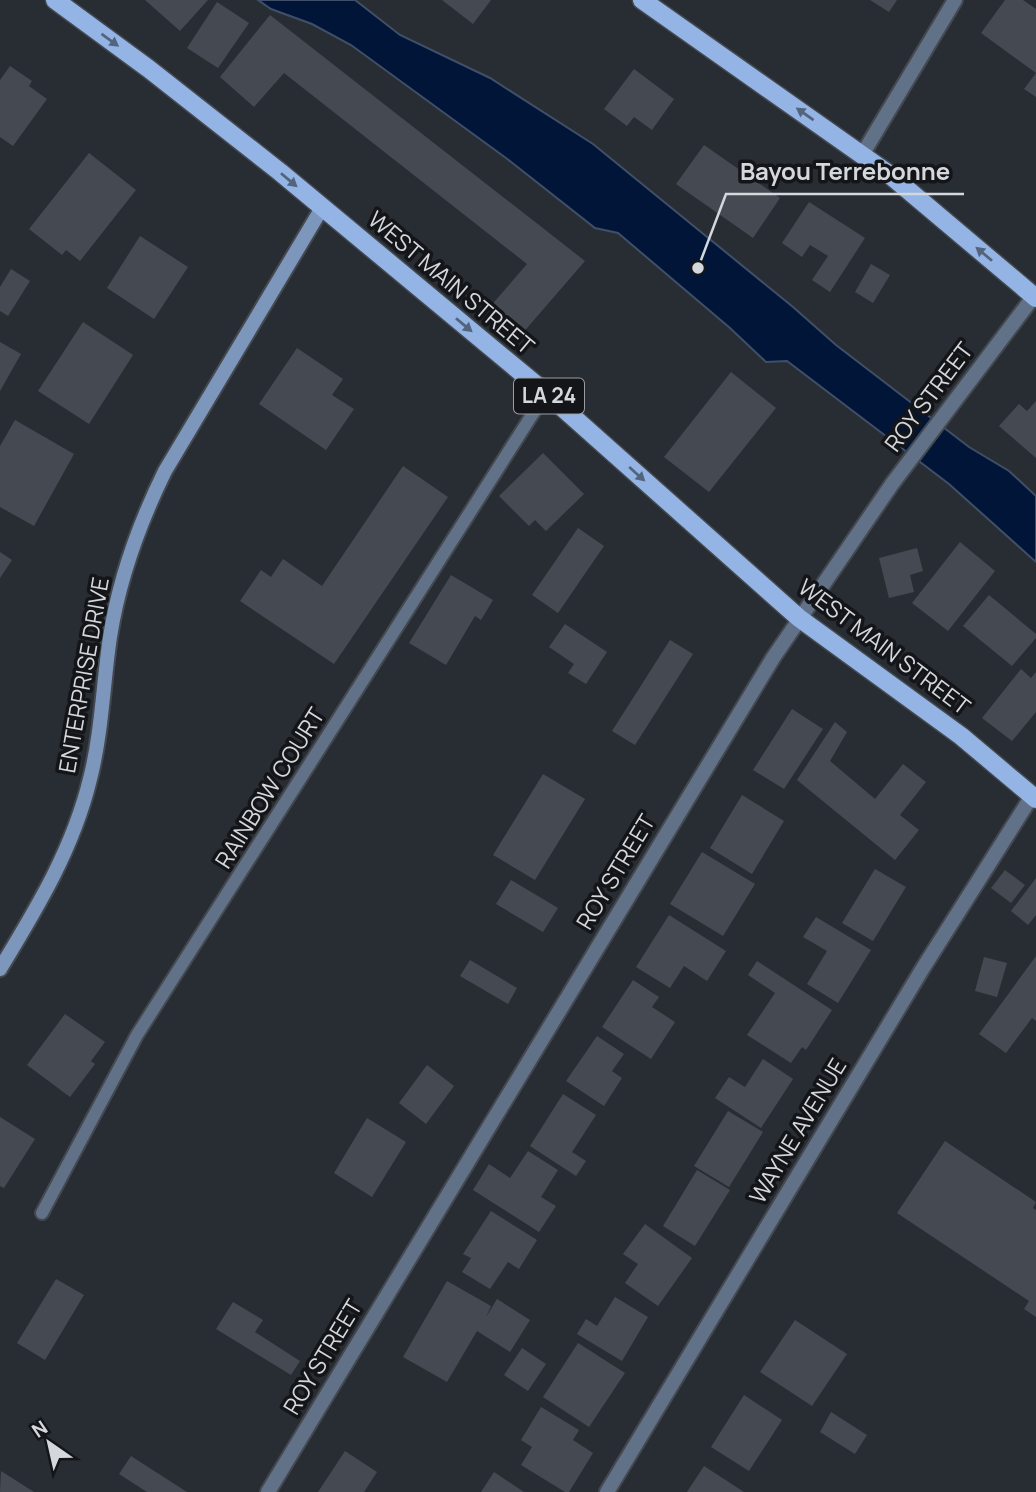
<svg xmlns="http://www.w3.org/2000/svg" width="1036" height="1492" font-family="Manrope,sans-serif">
	<style>
		.water { fill: #001537; stroke: #404f68; stroke-width: 2 }
		.building { fill: #454a52 }
		.lines { fill: none; stroke-linecap: round; stroke-linejoin: round }
		.lane-casing { stroke: #44484f; stroke-width: 16 }
		.street-casing { stroke: #44484f; stroke-width: 18 }
		.secondary-casing { stroke: #44484f; stroke-width: 18 }
		.primary-casing { stroke: #44484f; stroke-width: 21 }
		.lane { stroke: #617188; stroke-width: 12 }
		.street { stroke: #617188; stroke-width: 14 }
		.secondary { stroke: #7d97bc; stroke-width: 14 }
		.primary { stroke: #93b4e4; stroke-width: 18 }
		.oneway { fill: #53647e }
		.labels { text-anchor: middle; stroke-width: 7; stroke-linejoin: round; paint-order: stroke }
		.shield { fill: #131518; stroke: #9a9da1; stroke-width: 2 }
		.shield-label { font-size: 21px; font-weight: bold; fill: #d4d7dc }
		.street-label { font-size: 23px; fill: #d4d7dc; stroke: #131518 }
		.leader { fill: none; stroke: #d4d7dc; stroke-width: 2.5 }
		.callout-dot { fill: #d4d7dc; stroke: #131518; stroke-width: 2.5 }
		.callout-label { font-size: 24px; text-anchor: middle; font-weight: bold; fill: #d4d7dc; stroke: #131518; stroke-width: 7; stroke-linejoin: round; paint-order: stroke }
	</style>
	<rect width="100%" height="100%" fill="#282d34"/>
	<path class="water" d="M258 0H355L400 35 490 78 593 144 793 307 836 345 969 447 1009 471 1036 496V562L949 484 787 361 766 362 730 328 618 233 595 228 506 158 351 45 312 24 271 9Z"/>
	<g class="building">
		<path d="M145 0H208L180 31Z"/>
		<path d="M442 0H491L473 24Z"/>
		<path d="M870 0H897L889 12Z"/>
		<path d="M1005 0H1023L1036 9V97L1024 89 1036 73 981 33Z"/>
		<path d="M217 2 249 23 218 68 187 48Z"/>
		<path d="M270 15 585 261 521 335 489 308 527 264 284 73 254 107 220 77Z"/>
		<path d="M10 66 32 81 29 86 47 99 13 146 0 137V80Z"/>
		<path d="M634 69 674 99 652 130 634 117 627 126 604 109Z"/>
		<path d="M704 145 780 198 753 238 676 184Z"/>
		<path d="M89 153 136 190 80 261 66 250 62 255 29 229Z"/>
		<path d="M809 202 865 238 830 292 812 280 828 256 810 245 802 257 782 243Z"/>
		<path d="M140 236 188 267 154 319 107 288Z"/>
		<path d="M871 264 890 275 873 303 855 292Z"/>
		<path d="M11 269 30 281 8 316 0 311V287Z"/>
		<path d="M83 322 133 355 89 424 38 391Z"/>
		<path d="M0 342 21 354 0 391Z"/>
		<path d="M297 348 343 379 332 395 354 409 326 450 259 404Z"/>
		<path d="M731 372 776 408 709 492 664 457Z"/>
		<path d="M1036 401V458L999 426 1019 404 1027 411Z"/>
		<path d="M15 420 74 454 34 526 0 507V446Z"/>
		<path d="M543 453 584 494 546 531 535 520 529 526 499 496Z"/>
		<path d="M403 466 448 497 334 664 240 601 261 570 271 577 283 559 322 586Z"/>
		<path d="M578 528 604 546 558 613 532 595Z"/>
		<path d="M960 542 995 571 948 631 912 603Z"/>
		<path d="M917 548 923 571 910 575 914 592 889 598 879 558Z"/>
		<path d="M0 552 12 560 0 578Z"/>
		<path d="M451 575 493 600 481 620 475 616 446 665 409 643Z"/>
		<path d="M989 595 1036 634V638L1012 666 963 626Z"/>
		<path d="M565 624 607 652 586 684 568 673 574 664 549 647Z"/>
		<path d="M670 640 693 654 635 745 612 731Z"/>
		<path d="M1021 669 1031 678 1036 672V712L1012 741 982 718Z"/>
		<path d="M792 709 823 729 784 789 753 770Z"/>
		<path d="M835 722 847 732 830 761 875 799 903 764 926 782 900 815 919 830 895 860 797 780Z"/>
		<path d="M543 774 585 799 535 880 493 855Z"/>
		<path d="M742 795 784 821 752 874 710 848Z"/>
		<path d="M702 852 755 884 723 936 670 904Z"/>
		<path d="M875 869 906 887 873 941 842 923Z"/>
		<path d="M1005 870 1025 885 1011 903 991 888Z"/>
		<path d="M1036 878V915L1028 925 1011 911Z"/>
		<path d="M511 880 558 908 543 932 496 904Z"/>
		<path d="M669 915 726 951 707 981 684 966 670 988 636 967Z"/>
		<path d="M816 917 871 950 838 1003 807 984 827 951 803 937Z"/>
		<path d="M1036 956V1021L1032 1018 1006 1053 979 1034Z"/>
		<path d="M984 957 1007 963 997 997 975 991Z"/>
		<path d="M470 960 517 988 508 1004 460 976Z"/>
		<path d="M757 961 832 1010 806 1050 802 1047 791 1063 747 1035 775 993 748 975Z"/>
		<path d="M633 980 659 997 652 1007 675 1022 651 1059 602 1027Z"/>
		<path d="M65 1014 105 1042 91 1061 95 1064 70 1097 27 1065Z"/>
		<path d="M597 1036 624 1054 612 1071 622 1078 604 1106 566 1081Z"/>
		<path d="M763 1059 793 1079 761 1128 715 1098 729 1077 745 1087Z"/>
		<path d="M427 1065 454 1086 426 1124 399 1103Z"/>
		<path d="M563 1094 596 1115 572 1152 586 1161 576 1176 530 1146Z"/>
		<path d="M728 1111 763 1132 729 1187 694 1166Z"/>
		<path d="M0 1117 35 1139 4 1188 0 1186Z"/>
		<path d="M367 1118 406 1142 372 1197 334 1173Z"/>
		<path d="M945 1141 1036 1202 1033 1208 1036 1210V1317L1024 1309 1029 1301 897 1213Z"/>
		<path d="M528 1151 558 1170 541 1197 556 1206 539 1232 473 1190 489 1164 510 1178Z"/>
		<path d="M697 1170 730 1190 695 1246 663 1226Z"/>
		<path d="M491 1211 537 1240 519 1269 508 1262 490 1289 462 1272 471 1258 463 1254Z"/>
		<path d="M645 1224 692 1258 658 1306 625 1283 638 1264 623 1254Z"/>
		<path d="M56 1279 84 1295 45 1360 17 1343Z"/>
		<path d="M447 1281 491 1306 486 1317 497 1299 530 1320 510 1352 477 1331 447 1382 403 1357Z"/>
		<path d="M615 1297 648 1317 622 1361 577 1334 586 1319 597 1326Z"/>
		<path d="M233 1302 263 1320 255 1332 300 1361 291 1375 216 1329Z"/>
		<path d="M795 1320 847 1354 812 1406 760 1372Z"/>
		<path d="M578 1343 625 1373 589 1427 543 1397Z"/>
		<path d="M522 1348 546 1364 528 1391 504 1375Z"/>
		<path d="M744 1395 782 1420 749 1471 711 1447Z"/>
		<path d="M541 1407 579 1430 573 1440 593 1453 569 1492H565L521 1465 532 1447 521 1440Z"/>
		<path d="M831 1412 867 1435 855 1454 820 1432Z"/>
		<path d="M345 1451 377 1472 364 1492H318Z"/>
		<path d="M131 1456 187 1492H147L119 1474Z"/>
		<path d="M704 1466 744 1492H687Z"/>
		<path d="M1 1471 34 1492H0Z"/>
		<path d="M494 1472 524 1492H481Z"/>
	</g>
	<g class="lines">
		<defs>
			<path id="lane" d="M42 1213 137 1035 546 393"/>
			<g id="street">
				<path d="M862 155 955 0"/>
				<path d="M268 1492 773 658 892 484 1034 296"/>
				<path d="M607 1492 923 968 1032 796"/>
			</g>
			<path id="secondary" d="M0 969C37 908 73 849 90 779 102 732 103 684 110 637 119 579 139 524 165 471L322 208"/>
			<g id="primary">
				<path d="M55 0 149 69 280 172 546 393 799 618 961 736 1036 799"/>
				<path d="M642 0 889 174 1036 298"/>
			</g>
		</defs>
		<use href="#lane" class="lane-casing"/>
		<use href="#street" class="street-casing"/>
		<use href="#secondary" class="secondary-casing"/>
		<use href="#primary" class="primary-casing"/>
		<use href="#lane" class="lane"/>
		<use href="#street" class="street"/>
		<use href="#secondary" class="secondary"/>
		<use href="#primary" class="primary"/>
	</g>
	<defs><path id="oneway-solid" d="M-6-.8H1V-3.2L6.5 0L1 3.2V.8H-6Z" transform="scale(1.75)"/></defs>
	<g class="oneway">
		<use href="#oneway-solid" transform="translate(110 40) rotate(36)"/>
		<use href="#oneway-solid" transform="translate(805 114) rotate(-145)"/>
		<use href="#oneway-solid" transform="translate(289 180) rotate(40)"/>
		<use href="#oneway-solid" transform="translate(984 254) rotate(-140)"/>
		<use href="#oneway-solid" transform="translate(464 325) rotate(40)"/>
		<use href="#oneway-solid" transform="translate(637 474) rotate(42)"/>
	</g>
	<g class="labels">
		<rect class="shield" x="514" y="378.5" width="70" height="35" rx="5"/>
		<g class="shield-label">
			<text x="549" y="403">LA 24</text>
		</g>
		<g class="street-label">
			<text transform="translate(451 283) rotate(40)" y="8">WEST MAIN STREET</text>
			<text transform="translate(929 397) rotate(-53)" y="8">ROY STREET</text>
			<text transform="translate(884 647) rotate(37)" y="8">WEST MAIN STREET</text>
			<text transform="translate(84 675) rotate(-80)" y="8">ENTERPRISE DRIVE</text>
			<text transform="translate(270 788) rotate(-58)" y="8">RAINBOW COURT</text>
			<text transform="translate(616 872) rotate(-59)" y="8">ROY STREET</text>
			<text transform="translate(798 1131) rotate(-59)" y="8">WAYNE AVENUE</text>
			<text transform="translate(323 1357) rotate(-59)" y="8">ROY STREET</text>
		</g>
	</g>
	<path class="leader" d="M698 268L726 194H964"/>
	<circle class="callout-dot" cx="698" cy="268" r="7"/>
	<g class="callout-label">
		<text x="845" y="180">Bayou Terrebonne</text>
	</g>
	<g transform="translate(49 1443) rotate(326)" stroke="#131518" stroke-width="5" paint-order="stroke">
	<path d="M0-5L12 26L0 18L-12 26Z" fill="#d4d7dc"/>
	<text y="-10" font-size="19" font-weight="bold" text-anchor="middle" fill="#d4d7dc">N</text>
	</g>
</svg>
